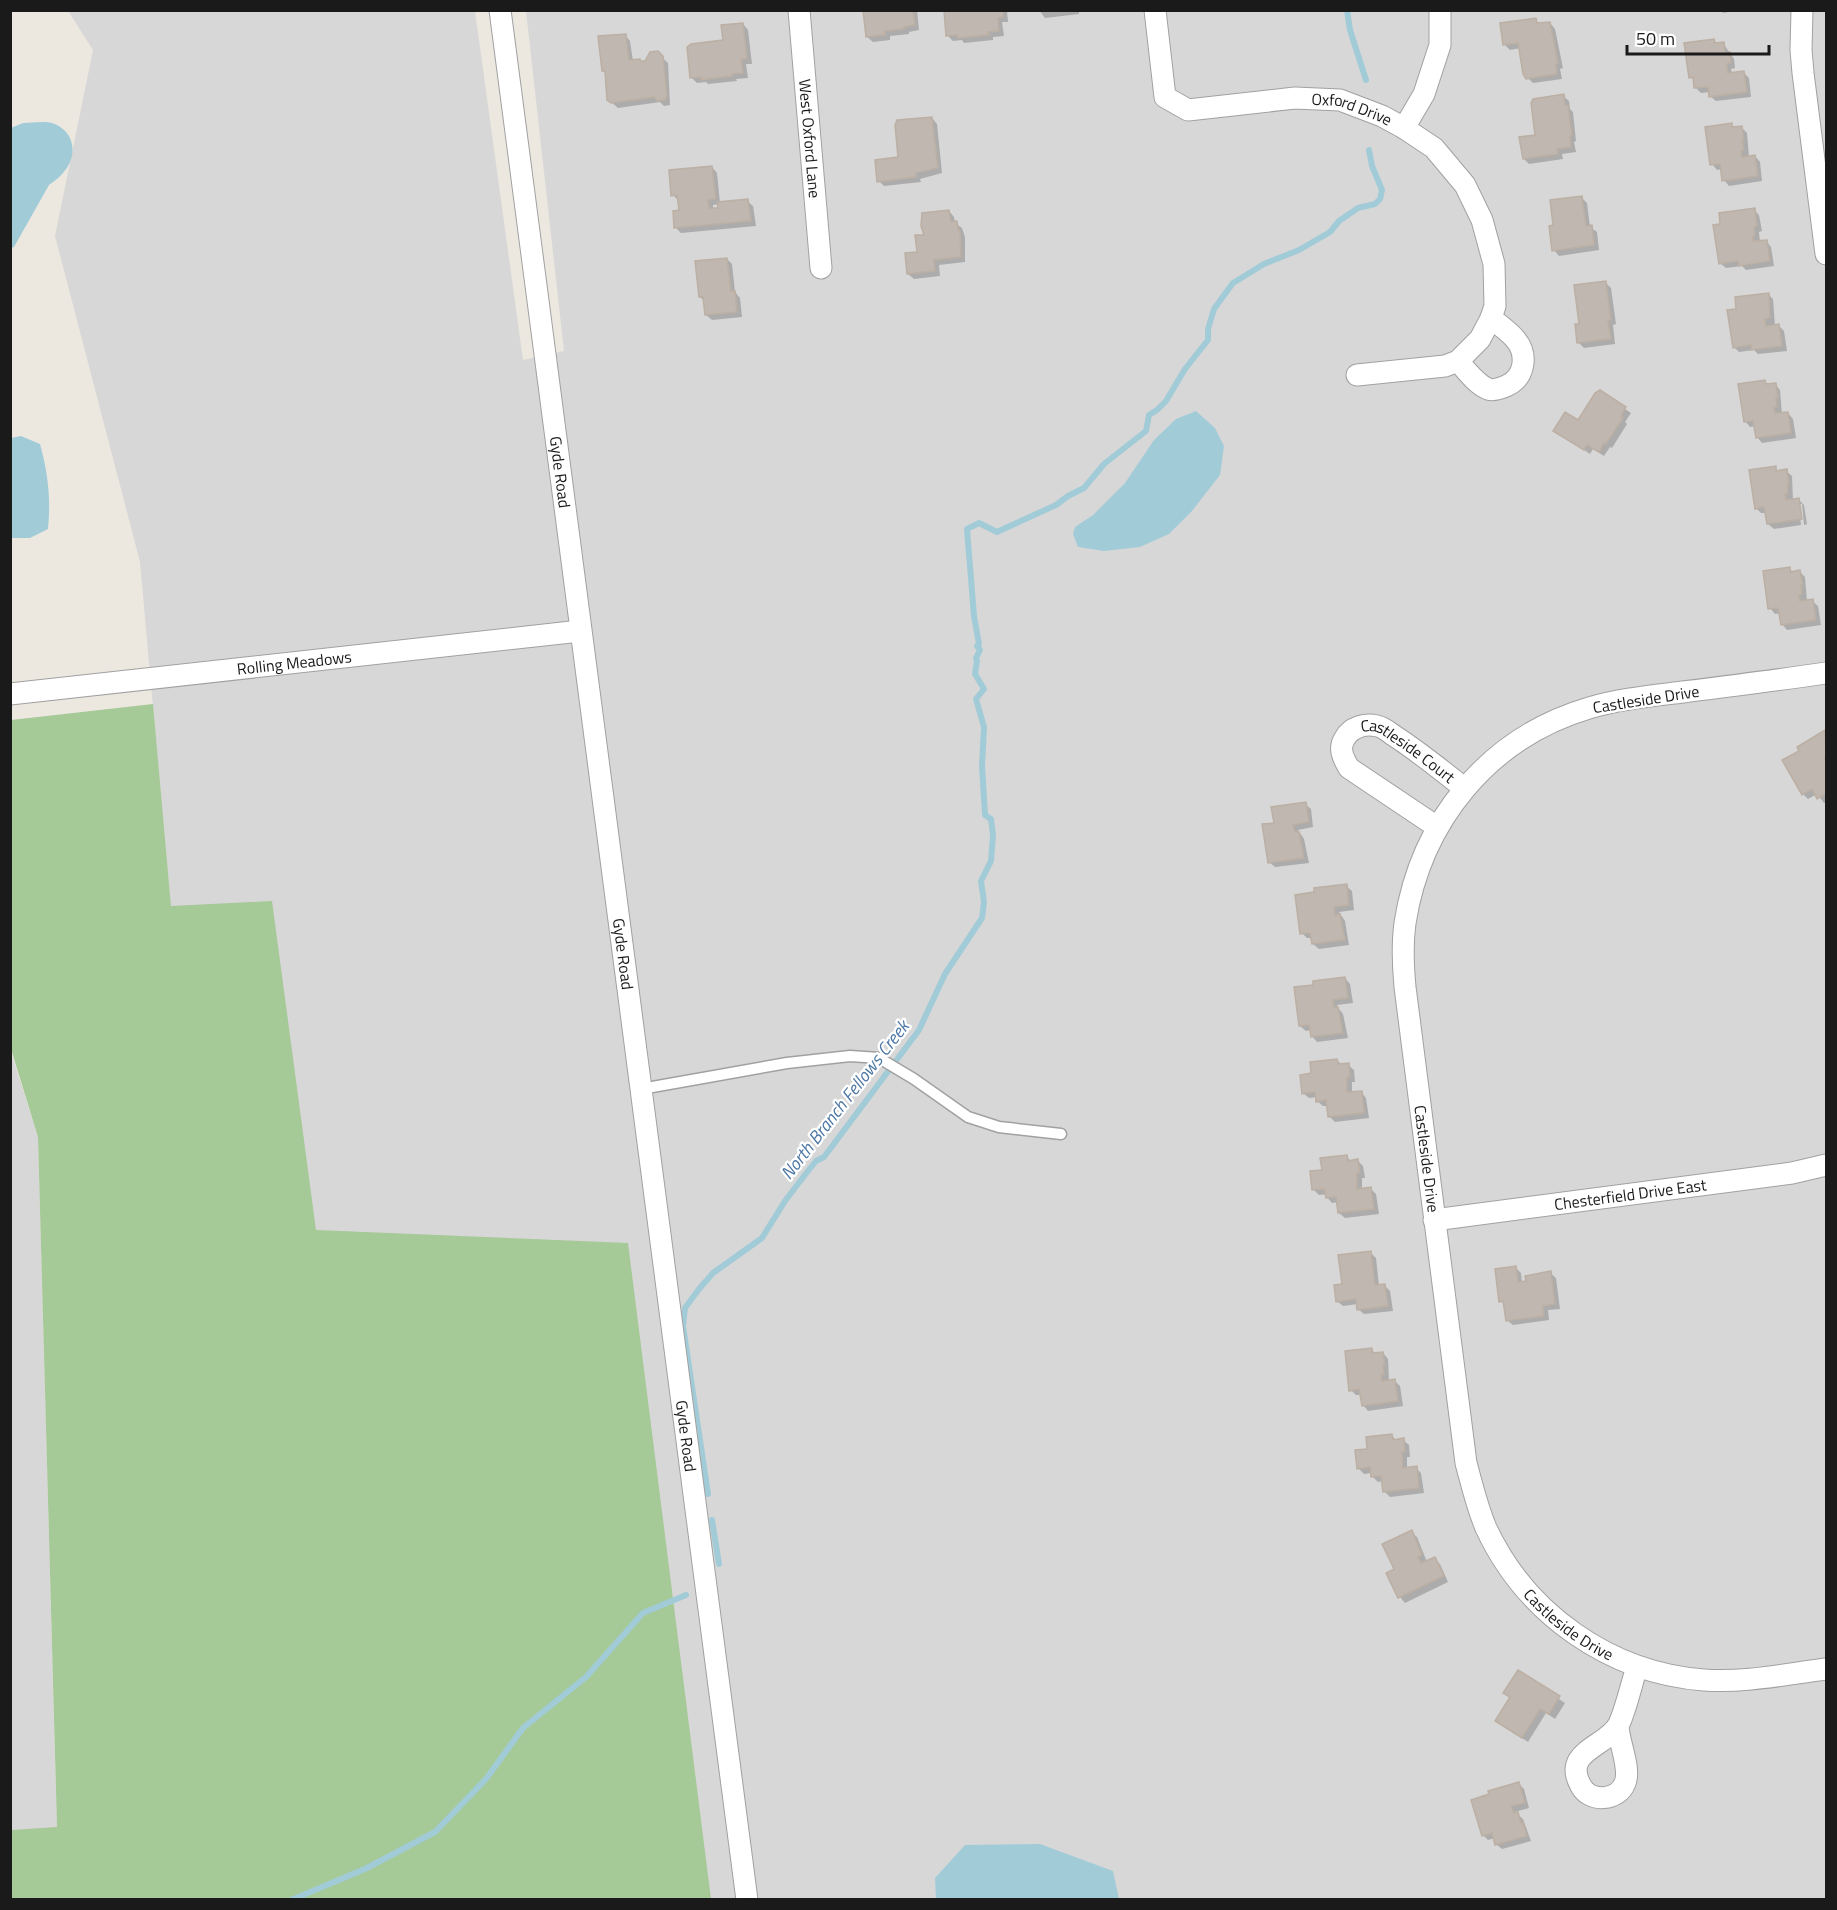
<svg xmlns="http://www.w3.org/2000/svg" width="1837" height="1910" font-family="'Titillium Web',sans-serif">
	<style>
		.residential { fill: #d8d7d7 }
		.forest { fill: #a5c997 }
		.water { fill: #a2cbd8 }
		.shadow { fill: #0003; fill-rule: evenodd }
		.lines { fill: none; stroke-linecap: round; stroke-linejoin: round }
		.stream { stroke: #a2cbd8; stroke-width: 6 }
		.building { fill: #c0b7b0; stroke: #bcafa3; stroke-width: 1.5 }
		.lane-casing { stroke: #a1a1a1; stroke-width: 13 }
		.street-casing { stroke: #a1a1a1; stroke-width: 23 }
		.lane { stroke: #fff; stroke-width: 10 }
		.street { stroke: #fff; stroke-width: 21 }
		.labels { text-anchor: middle; stroke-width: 4.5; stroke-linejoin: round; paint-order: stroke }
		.street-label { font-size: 16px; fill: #1a1a1a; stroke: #fff }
		.water-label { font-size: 18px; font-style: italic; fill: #4d77a4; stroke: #fff }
	</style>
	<rect width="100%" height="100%" fill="#ece8e0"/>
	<g class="residential">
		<path d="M68 11H475L523 360 564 351 526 11H1826V1899H159L207 1310 140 562 55 236 93 50Z"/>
		<path d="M10 1049 38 1137 57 1828 11 1830Z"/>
	</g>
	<path class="forest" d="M153 704 171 906 272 901 316 1230 628 1243 711 1899H11V1830L57 1827 38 1137 11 1049V720Z"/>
	<g class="water">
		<path d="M23 123C31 123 43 121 52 123 59 125 67 131 70 138 78 157 66 174 49 185L14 247 11 248V128Z"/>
		<path d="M1196 411 1215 428 1224 446 1220 475 1192 511 1169 534 1140 547 1104 551 1078 547 1073 534 1075 527 1093 515 1125 483 1154 440 1176 419Z"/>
		<path d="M21 436 40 444C48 473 51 499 48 529L30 538H11V438Z"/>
		<path d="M1040 1844 1113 1871 1119 1899H936L935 1878 965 1845Z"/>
	</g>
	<g class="shadow">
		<path d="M864 10H917L919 30 909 32V34L890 36V40L873 42 867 37Z"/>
		<path d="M945 10H1007L1008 22H1002L1004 36 993 37V40L964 43 962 40 953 41 948 36Z"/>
		<path d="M1039 10H1082L1079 11V14L1045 18Z"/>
		<path d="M1721 10H1741L1723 13Z"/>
		<path d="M1535 20 1540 24 1550 23 1555 29 1563 68 1560 69 1562 79 1533 83 1524 74 1521 48 1510 50 1504 44Z"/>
		<path d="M743 24 748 30 752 64H746L748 78 736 79 737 81 708 84 706 82 697 83 692 78Z"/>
		<path d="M625 35 630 41 633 61 646 62 657 53 668 63 670 105 664 106 660 102 618 108 608 99 606 74 603 71Z"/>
		<path d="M1714 40 1717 44 1723 43 1734 59 1735 68 1731 69 1732 74 1743 72 1749 78 1751 97 1716 101 1710 96V92L1701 93 1696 88 1695 81 1690 77Z"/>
		<path d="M1563 96 1569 101 1570 109 1573 112 1576 141 1574 142 1576 152 1562 154 1563 159 1529 164 1524 159Z"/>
		<path d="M932 118 937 124 942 173 920 179 921 182 884 186 879 181 900 158Z"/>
		<path d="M1731 124 1735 129 1742 128 1747 133 1749 157 1755 156 1760 162 1762 181 1729 186 1724 180 1722 169 1717 170 1712 164Z"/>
		<path d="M712 167 717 173 720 203 747 201 753 206 756 226 681 233 676 228 680 212 678 200 673 195ZM719 204 720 209 713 210V205Z"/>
		<path d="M1581 197 1587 203 1590 227 1597 232 1599 250 1559 256 1554 250 1555 227Z"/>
		<path d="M1754 210 1759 215 1762 231 1759 232 1760 242 1766 241 1771 247 1774 266 1746 270 1742 266 1726 268 1720 263Z"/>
		<path d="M949 211 954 217 955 223 962 228 965 237V262L939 265 940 276 914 279 908 274 926 236Z"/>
		<path d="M727 259 732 264 735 292 740 298 742 317 712 320 706 315 705 302 700 297Z"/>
		<path d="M1605 282 1611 288 1616 324 1613 325 1615 344 1584 348 1579 343 1581 325Z"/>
		<path d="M1768 294 1773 299 1775 326H1779L1784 331 1787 351 1758 354 1754 350 1739 352 1734 347 1738 310Z"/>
		<path d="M1764 381 1769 385 1775 384 1780 390 1782 414 1788 413 1793 419 1796 438 1762 443 1757 437 1755 426 1750 427 1745 421Z"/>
		<path d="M1599 392 1631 413 1625 422 1627 424 1612 448 1610 447 1604 456 1593 449 1590 454 1555 430 1578 422Z"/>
		<path d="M1775 468 1780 472 1786 471 1792 476 1793 501 1799 500 1804 505 1807 524 1804 525 1802 504H1799L1801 525 1774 529 1768 524 1767 513H1761L1756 508Z"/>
		<path d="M1789 568 1794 573 1800 572 1805 577 1807 601H1812L1818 606 1821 625 1787 630 1782 624 1780 613 1775 614 1770 608Z"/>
		<path d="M1825 732 1826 734V802L1824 803 1817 794 1808 799 1803 794 1801 751Z"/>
		<path d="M1305 804 1311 809 1313 827 1298 830 1304 839 1309 863 1275 867 1269 862 1275 824Z"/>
		<path d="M1346 886 1352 891 1354 910 1339 912 1345 921 1349 945 1319 949 1313 944V938H1307L1302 933Z"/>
		<path d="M1345 978 1350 984 1353 1003 1337 1005 1338 1008 1343 1014 1348 1038 1317 1042 1312 1036 1311 1030 1306 1031 1300 1026Z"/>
		<path d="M1337 1060 1342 1065H1348L1354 1070 1355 1082H1352V1093L1361 1092 1366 1098 1369 1118 1335 1122 1329 1116 1328 1106H1323L1317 1101V1097L1309 1098 1303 1093 1313 1074Z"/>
		<path d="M1347 1157 1352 1162 1358 1161 1363 1166 1365 1178H1362V1190L1371 1189 1376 1194 1379 1214 1345 1218 1339 1213 1338 1202 1332 1203 1327 1197V1194L1319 1195 1313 1189 1323 1171Z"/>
		<path d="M1370 1252 1376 1258 1379 1286H1385L1390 1291 1393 1311 1364 1314 1358 1309V1304L1343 1306 1337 1301 1344 1285Z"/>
		<path d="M1516 1268 1521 1273 1522 1283 1550 1273 1556 1278 1560 1309 1548 1310 1549 1320 1513 1325 1507 1320 1505 1305 1501 1301Z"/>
		<path d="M1371 1349 1376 1354 1383 1353 1388 1359 1389 1381H1395L1400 1386 1403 1406 1368 1411 1363 1405 1362 1395H1356L1351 1390Z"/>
		<path d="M1392 1436 1397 1441 1403 1440 1409 1445 1410 1457H1407V1469L1416 1468 1421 1473 1424 1493 1390 1497 1385 1492 1383 1481 1378 1482 1372 1476V1473L1364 1474 1358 1468 1369 1450Z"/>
		<path d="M1411 1532 1417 1537 1427 1562 1434 1559 1440 1564 1448 1582 1405 1603 1400 1597Z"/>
		<path d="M1518 1672 1565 1703 1555 1719 1546 1713 1528 1742 1497 1721 1511 1698 1505 1693Z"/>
		<path d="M1518 1783 1524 1789 1529 1808 1515 1812 1523 1819 1531 1841 1502 1849 1496 1844 1495 1838 1488 1840 1483 1835Z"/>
	</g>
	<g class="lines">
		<g class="stream">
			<path d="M1347 10 1350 30 1366 80"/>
			<path d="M708 1494 683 1326 685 1308 699 1289 713 1273 762 1238 785 1201 804 1176 816 1161 824 1157 919 1030 945 974 982 918 984 902 981 881 991 861 993 835 991 819 985 815 982 766 984 727 976 699 984 689 975 674 977 661 976 658 980 650 977 646 979 644 974 616 967 529 979 523 997 532 1056 505 1068 496 1084 488 1104 464 1146 431 1149 415 1157 410 1166 401 1185 369 1208 340V329L1214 309 1233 283 1264 264 1299 250 1330 232 1339 221 1358 208 1375 204 1380 199 1382 190 1372 166 1369 150"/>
			<path d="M712 1520 719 1564"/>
			<path d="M291 1900 365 1869 435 1832 486 1779 523 1728 586 1677 643 1613 686 1595"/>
		</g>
	</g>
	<g class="building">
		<path d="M863 10H913L915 25 904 27V29L885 31V35L866 37Z"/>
		<path d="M944 10H1003V17L998 18 999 31 988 32 989 35 958 38 957 35 946 36Z"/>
		<path d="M1536 18 1537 23 1550 22 1558 63 1556 64 1557 74 1526 79 1523 74 1518 43 1503 45 1500 23Z"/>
		<path d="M743 23 747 59H741L743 73 732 74V76L701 80V77L690 78 687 47 691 44 723 40 721 25Z"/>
		<path d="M626 34 629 60 640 59V61H645L650 52 658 51 663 56 667 96 665 100 657 101 654 97 611 103 607 100 605 71H602L598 36Z"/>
		<path d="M1714 39 1715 43 1724 42 1725 53 1730 52 1731 63 1727 64 1728 73 1744 71 1747 92 1709 97 1708 87 1694 88 1693 77 1689 78 1684 43Z"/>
		<path d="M1564 94 1565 105H1568L1572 136H1570L1571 147 1557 149 1558 154 1523 159 1519 137 1535 135 1531 103 1533 99Z"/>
		<path d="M932 117 938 168 916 173V177L877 182 875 160 898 157 895 125 897 120Z"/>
		<path d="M1732 123V127L1742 126 1744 141H1742L1744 150 1741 151 1742 157 1755 155 1758 176 1722 181 1720 164 1710 165 1705 127Z"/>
		<path d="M712 166 716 199 708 200 709 208H718L717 202 748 199 751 221 674 228 673 211 679 210 677 195 671 196 669 170Z"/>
		<path d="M1582 196 1586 226 1592 225 1594 245 1552 251 1549 226 1553 225 1550 200Z"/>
		<path d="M1755 208 1757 226 1754 227 1755 235 1753 236V241L1767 240 1770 261 1739 266 1738 261 1719 264 1713 225 1720 224 1719 213Z"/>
		<path d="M949 210 951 222 957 221 958 230H960L961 257 934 260 935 271 907 274 905 253 917 252 915 235H924L921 226 922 213Z"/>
		<path d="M727 258 731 291H735L737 312 705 315 703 297H699L695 261Z"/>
		<path d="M1606 281 1611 320H1608L1611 339 1577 343 1575 324H1579L1574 285Z"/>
		<path d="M1769 293 1770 318 1765 319 1766 326 1779 324 1782 346 1751 350V345L1733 348 1727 310 1736 309 1735 297Z"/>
		<path d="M1765 380 1766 384 1776 383 1778 398H1776L1777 407H1774L1775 413 1788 412 1791 433 1756 438 1753 421 1744 422 1738 384Z"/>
		<path d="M1600 390 1626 407 1621 416 1623 418 1606 444 1604 443 1599 452 1587 445 1584 450 1553 431 1565 412 1578 420 1595 393Z"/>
		<path d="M1776 466V471L1787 469 1789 485H1787L1788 494H1785L1786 500 1799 498 1802 519 1767 524 1764 507 1755 509 1749 470Z"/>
		<path d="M1790 567V572L1800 570 1803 585H1801L1802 594 1799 595 1800 601 1813 599 1816 620 1781 625 1778 608 1768 609 1763 571Z"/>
		<path d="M1825 730 1826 756 1824 757 1826 762V793L1817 799 1812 789 1802 795 1782 760 1799 751 1797 747Z"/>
		<path d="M1306 802 1309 822 1293 825 1295 832H1299L1304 858 1268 863 1262 824 1274 823 1271 807Z"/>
		<path d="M1347 884 1349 905 1334 907 1335 915 1340 914 1345 940 1312 944 1310 933 1300 934 1295 895 1314 892V888Z"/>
		<path d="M1345 977 1348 998 1333 1000 1334 1007H1338L1343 1033 1311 1037 1309 1025 1299 1026 1294 987 1313 985V981Z"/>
		<path d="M1337 1059 1338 1064 1349 1063 1350 1077H1347V1092L1362 1091 1364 1113 1328 1117 1326 1100 1316 1102 1315 1092 1302 1094 1300 1075 1311 1073 1310 1062Z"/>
		<path d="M1347 1155 1348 1161 1358 1159 1360 1173H1357V1189L1371 1187 1374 1209 1338 1213 1336 1197 1326 1198 1324 1189 1312 1190 1310 1171 1322 1170 1320 1158Z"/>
		<path d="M1371 1251 1375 1285 1385 1284 1388 1306 1357 1310 1356 1299 1336 1302 1334 1285 1342 1284 1338 1255Z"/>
		<path d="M1516 1266 1518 1282 1526 1281 1525 1276 1551 1271 1555 1304 1543 1306 1544 1316 1506 1321 1503 1301 1499 1302 1495 1269Z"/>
		<path d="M1372 1348V1353L1383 1352 1385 1365H1383L1384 1375H1381L1382 1381 1395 1379 1398 1401 1362 1406 1359 1389 1349 1391 1345 1351Z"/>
		<path d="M1392 1434 1393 1440 1404 1438 1405 1452H1402L1403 1468 1417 1466 1419 1488 1383 1492 1381 1476 1371 1477 1370 1467 1357 1469 1355 1450 1367 1449 1366 1437Z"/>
		<path d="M1412 1530 1422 1555 1418 1557 1421 1563 1435 1557 1444 1576 1398 1598 1386 1573 1394 1569 1382 1544Z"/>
		<path d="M1518 1670 1560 1696 1549 1714 1540 1709 1522 1738 1495 1721 1510 1697 1503 1693Z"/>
		<path d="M1519 1782 1525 1803 1511 1806 1514 1813 1518 1812 1521 1823 1523 1822 1527 1836 1495 1845 1492 1833 1482 1836 1471 1800 1489 1794 1488 1791Z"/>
	</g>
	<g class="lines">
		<defs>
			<path id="lane" d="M641 1089 787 1063 850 1056 879 1058 914 1079 968 1117 999 1127 1061 1134"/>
			<g id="street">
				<path id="s1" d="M500 10 747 1900"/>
				<path id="s2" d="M799 10 821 268"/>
				<path id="s3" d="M1155 10 1165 97 1188 110 1295 98 1340 100 1382 116 1404 128 1434 148 1465 185 1482 220 1494 264 1495 306 1491 318 1480 339 1458 361 1445 366 1357 375"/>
				<path d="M1802 10 1801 50 1803 73 1826 254"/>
				<path d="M1404 128 1424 94 1440 45V10"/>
				<path d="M1458 361C1466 370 1476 384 1488 389 1494 391 1501 388 1506 386 1525 378 1528 355 1516 340 1509 331 1499 325 1491 318"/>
				<path id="s4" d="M1826 673C1779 680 1731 686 1683 692 1651 696 1619 699 1589 708 1488 738 1421 821 1405 923 1402 945 1403 966 1405 987L1466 1463C1472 1485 1477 1507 1486 1528 1526 1614 1610 1673 1704 1680 1745 1683 1786 1674 1826 1669"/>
				<path id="s5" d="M10 694 580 631"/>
				<path id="s6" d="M1437 827 1349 768C1343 758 1338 748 1345 738 1351 727 1366 723 1377 726 1383 727 1389 732 1393 735 1418 751 1441 770 1464 788"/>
				<path id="s7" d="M1434 1220 1792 1173 1826 1165"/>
				<path d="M1618 1726C1619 1744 1631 1768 1625 1783 1618 1801 1590 1803 1581 1786 1561 1751 1607 1747 1619 1724 1627 1706 1631 1685 1637 1667"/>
			</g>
		</defs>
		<use href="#lane" class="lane-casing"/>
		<use href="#street" class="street-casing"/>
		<use href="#lane" class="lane"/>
		<use href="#street" class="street"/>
	</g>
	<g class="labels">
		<g class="street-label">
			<text dy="6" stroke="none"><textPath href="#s3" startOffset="280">Oxford Drive</textPath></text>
			<text dy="6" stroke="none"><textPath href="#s2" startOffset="129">West Oxford Lane</textPath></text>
			<text dy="6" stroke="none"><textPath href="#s1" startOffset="466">Gyde Road</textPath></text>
			<text dy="6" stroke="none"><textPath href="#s5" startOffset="286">Rolling Meadows</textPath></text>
			<text transform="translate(1646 699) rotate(-9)" y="6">Castleside Drive</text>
			<text dy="6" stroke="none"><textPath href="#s6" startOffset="213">Castleside Court</textPath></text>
			<text dy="6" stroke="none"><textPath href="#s1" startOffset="952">Gyde Road</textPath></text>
			<text dy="6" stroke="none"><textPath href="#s4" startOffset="776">Castleside Drive</textPath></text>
			<text dy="6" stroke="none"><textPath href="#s7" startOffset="198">Chesterfield Drive East</textPath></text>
			<text dy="6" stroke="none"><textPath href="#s1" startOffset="1438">Gyde Road</textPath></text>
			<text dy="6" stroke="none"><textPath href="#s4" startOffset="1280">Castleside Drive</textPath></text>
		</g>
		<g class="water-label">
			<text transform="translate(845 1100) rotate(-52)" y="6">North Branch Fellows Creek</text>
		</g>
	</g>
	<rect width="1837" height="1910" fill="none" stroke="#1a1a1a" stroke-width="24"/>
	<path d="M1627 45v9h142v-9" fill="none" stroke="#1a1a1a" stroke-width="3"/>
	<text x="1636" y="45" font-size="18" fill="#1a1a1a" stroke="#ffffff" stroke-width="4.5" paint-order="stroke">50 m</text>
</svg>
